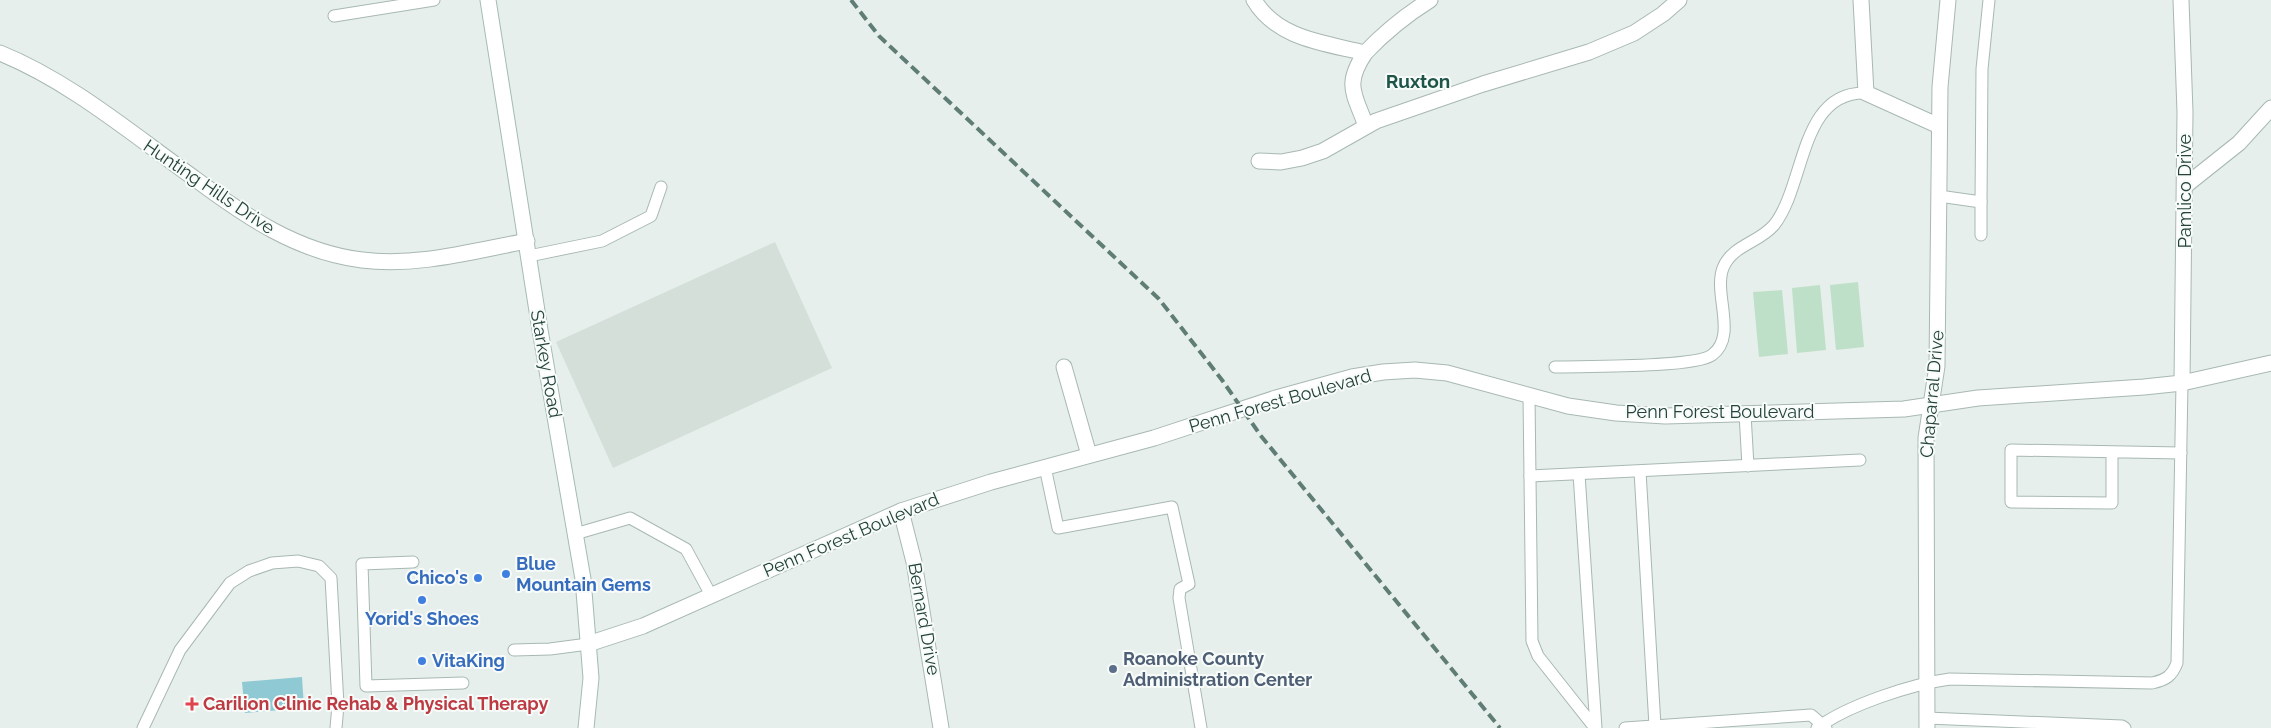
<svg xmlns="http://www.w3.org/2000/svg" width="2271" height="728" font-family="Raleway,sans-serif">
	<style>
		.built { fill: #d4dfda }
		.green { fill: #bfe0c8 }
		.water { fill: #8ec9d4 }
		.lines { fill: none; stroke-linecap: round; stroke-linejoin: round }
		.service-casing { stroke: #a8b8b2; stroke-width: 13 }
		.minor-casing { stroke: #a8b8b2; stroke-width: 17 }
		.tertiary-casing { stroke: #a8b8b2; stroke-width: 17 }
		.secondary-casing { stroke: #a4bbb3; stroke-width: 17 }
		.service { stroke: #fff; stroke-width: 11 }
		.minor { stroke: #fff; stroke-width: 15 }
		.tertiary { stroke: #fff; stroke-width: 15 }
		.secondary { stroke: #fff; stroke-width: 15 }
		.rail { stroke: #5f7d75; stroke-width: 4; stroke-dasharray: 10 5; stroke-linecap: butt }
		.shop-dot { fill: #3f7fe0; stroke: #f7fbf9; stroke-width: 2 }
		.service-dot { fill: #5c6f8a; stroke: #f7fbf9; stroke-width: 2 }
		.health-dot { fill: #e0444e; stroke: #f7fbf9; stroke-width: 2 }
		.labels { text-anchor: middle; stroke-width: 4; stroke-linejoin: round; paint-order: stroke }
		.street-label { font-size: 18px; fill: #24423a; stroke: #f7fbf9 }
		.shop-label { font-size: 18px; font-weight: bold; fill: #366cbe; stroke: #f7fbf9; text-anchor: start }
		.service-label { font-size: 18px; font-weight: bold; fill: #4e5e75; stroke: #f7fbf9; text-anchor: start }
		.health-label { font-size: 18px; font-weight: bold; fill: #be3a42; stroke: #f7fbf9; text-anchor: start }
		.neighbourhood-label { font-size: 19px; font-weight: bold; fill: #1f5548; stroke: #f7fbf9 }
	</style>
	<rect width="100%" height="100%" fill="#e6efeb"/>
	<path class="built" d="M775 242 832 368 613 468 556 342Z"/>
	<g class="green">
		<path d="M1858 282 1864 347 1836 350 1830 285Z"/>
		<path d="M1820 285 1826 350 1797 353 1792 288Z"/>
		<path d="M1782 290 1788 354 1759 357 1753 292Z"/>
	</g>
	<path class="water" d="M302 677 304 708 245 713 242 682Z"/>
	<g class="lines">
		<defs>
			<g id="service">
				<path d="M334 16 434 0"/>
				<path d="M1939 196 1981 202 1982 69 1989 0"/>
				<path d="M1981 235V202"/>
				<path d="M529 256 602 241 651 216 661 187"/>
				<path d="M1555 367C1583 366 1694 368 1712 355 1738 336 1713 294 1723 268 1732 245 1759 243 1774 225 1806 185 1799 91 1866 93"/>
				<path d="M1529 396 1532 641 1538 656 1595 728"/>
				<path d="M1745 414 1748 466"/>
				<path d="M2112 452V503L2011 502V450L2181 453"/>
				<path d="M1045 467 1058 528 1172 507 1189 584 1180 589 1179 598 1201 728"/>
				<path d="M1640 471 1655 726"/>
				<path d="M1579 474 1596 728"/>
				<path d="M1530 476 1860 460"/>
				<path d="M575 534 630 518 686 549 711 595"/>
				<path d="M413 562 362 564 366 686 463 683"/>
				<path d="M514 650 550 649 588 644"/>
				<path d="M1927 718 2122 726 2125 728"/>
				<path d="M143 728 180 650 230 583 249 571 272 563 298 561 319 566 331 578 338 705 336 728"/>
				<path d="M1625 728 1811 715 1826 728"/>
				<path d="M1817 728C1848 705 1912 684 1950 679L2152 683C2166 680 2172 676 2177 663L2182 383"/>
			</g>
			<g id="minor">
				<path d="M1254 0C1277 39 1325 43 1365 53 1385 32 1406 15 1430 0"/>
				<path d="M1861 0 1866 93 1939 126"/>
				<path d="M2181 0 2185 112 2182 383"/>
				<path d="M1365 53C1344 85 1354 93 1366 126"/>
				<path d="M1259 161 1281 162 1302 158 1323 151 1376 121 1483 84 1589 52 1634 33 1663 14 1679 0"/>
				<path d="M2185 186 2239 143 2271 108"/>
				<path d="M1064 367 1089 455"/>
				<path d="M901 511 914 562 941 728"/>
			</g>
			<g id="tertiary">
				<path d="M0 53C71 82 132 134 194 178 245 216 297 252 362 260 417 267 473 251 527 241"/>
				<path d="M588 644 643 626 901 511 991 482 1154 438 1276 398 1352 377 1383 372 1415 370 1447 373 1568 406 1616 413 1665 416 1904 409 1978 398 2144 387 2182 383 2271 363"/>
				<path d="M1927 728 1926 438 1937 366 1940 87 1948 0"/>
			</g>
			<path id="secondary" d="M488 0 540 330 583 579 591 678 586 728"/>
		</defs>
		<use href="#service" class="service-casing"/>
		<use href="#minor" class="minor-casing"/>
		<use href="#tertiary" class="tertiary-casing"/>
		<use href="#secondary" class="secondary-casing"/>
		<use href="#service" class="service"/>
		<use href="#minor" class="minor"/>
		<use href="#tertiary" class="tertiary"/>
		<use href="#secondary" class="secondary"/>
		<path class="rail" d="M851 0 879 36 1159 299 1222 380 1261 436 1500 728"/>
	</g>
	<g class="shop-dot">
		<circle cx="506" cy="574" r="5"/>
		<circle cx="478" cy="578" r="5"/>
		<circle cx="422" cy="600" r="5"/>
		<circle cx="422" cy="661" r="5"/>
	</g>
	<circle class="service-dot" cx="1113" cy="669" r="5"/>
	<path class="health-dot" d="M189.5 696.5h5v5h5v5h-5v5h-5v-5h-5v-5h5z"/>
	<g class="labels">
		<g class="street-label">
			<text transform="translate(209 187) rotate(34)" y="6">Hunting Hills Drive</text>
			<text transform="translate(2185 191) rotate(-90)" y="6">Pamlico Drive</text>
			<text transform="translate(546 364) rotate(80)" y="6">Starkey Road</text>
			<text transform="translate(1932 394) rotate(-85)" y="6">Chaparral Drive</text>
			<text transform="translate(1280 401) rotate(-16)" y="6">Penn Forest Boulevard</text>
			<text x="1720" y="418">Penn Forest Boulevard</text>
			<text transform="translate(851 535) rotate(-23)" y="6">Penn Forest Boulevard</text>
			<text transform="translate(924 619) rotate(80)" y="6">Bernard Drive</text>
		</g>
		<g class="shop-label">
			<text x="516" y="570">Blue<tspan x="516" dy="21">Mountain Gems</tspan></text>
			<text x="468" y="584" text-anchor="end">Chico's</text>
			<text x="422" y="625" text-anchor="middle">Yorid's Shoes</text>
			<text x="432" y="667">VitaKing</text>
		</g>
		<g class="service-label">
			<text x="1123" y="665">Roanoke County<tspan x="1123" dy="21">Administration Center</tspan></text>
		</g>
		<g class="health-label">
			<text x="203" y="710">Carilion Clinic Rehab &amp; Physical Therapy</text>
		</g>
		<g class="neighbourhood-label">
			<text x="1418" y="88">Ruxton</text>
		</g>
	</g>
</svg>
